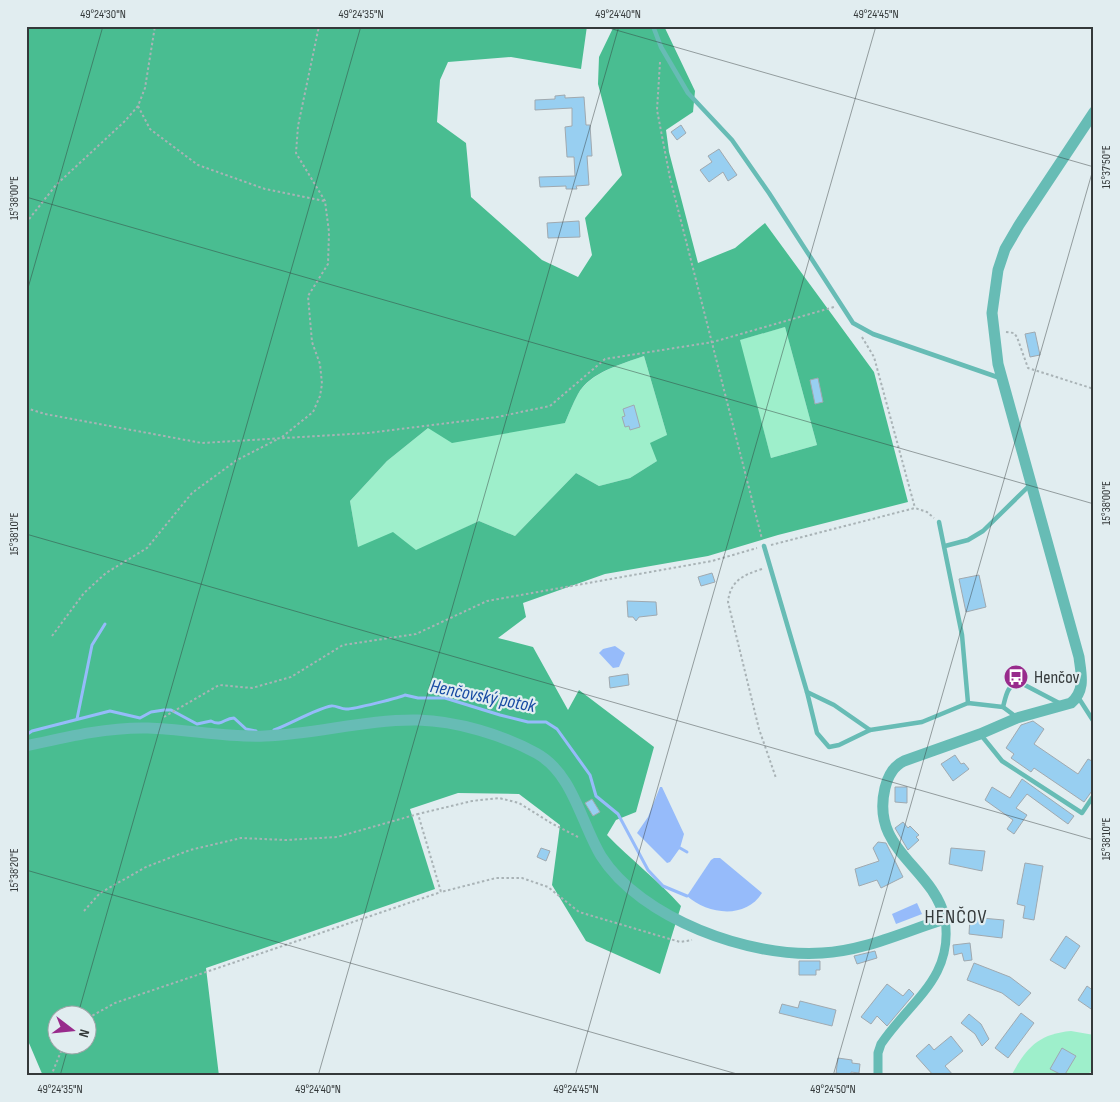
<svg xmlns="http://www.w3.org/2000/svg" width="1120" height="1102" font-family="'Sofia Sans Condensed',sans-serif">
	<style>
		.green { fill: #9eefcb }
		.forest { fill: #49bd91; fill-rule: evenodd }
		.water { fill: #96bbfa }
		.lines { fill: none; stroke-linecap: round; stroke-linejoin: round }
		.stream { stroke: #96bbfa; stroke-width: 3 }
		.building { fill: #98cff1; stroke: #a0a9af }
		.path { stroke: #a9b3b6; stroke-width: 2; stroke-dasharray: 2.5 2.5; stroke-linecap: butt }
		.service { stroke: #67bcb5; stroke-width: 4.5 }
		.minor { stroke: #67bcb5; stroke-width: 9 }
		.tertiary { stroke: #67bcb5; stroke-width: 11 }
		.ticks { fill: none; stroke: #34393a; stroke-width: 1; stroke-opacity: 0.45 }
		.labels { text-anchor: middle; stroke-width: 4.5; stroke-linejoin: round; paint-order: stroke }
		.poi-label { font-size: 18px; fill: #34393a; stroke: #e1edf0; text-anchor: start }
		.water-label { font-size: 19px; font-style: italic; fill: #174aa3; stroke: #e1edf0 }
		.quarter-label { font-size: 20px; letter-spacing: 1px; fill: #34393a; stroke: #e1edf0 }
		.neatline { fill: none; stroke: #34393a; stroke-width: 2 }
		.ticks-label { font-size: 12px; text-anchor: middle; fill: #34393a }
	</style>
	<rect width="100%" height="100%" fill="#e1edf0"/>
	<g class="green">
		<path d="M785 327 817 445 771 458 739 340Z"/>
		<path d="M644 356 667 435 657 461 630 478 599 486 576 473 515 536 479 521 416 551 358 547 350 501 387 461 428 428 565 423C569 413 573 403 578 394 591 372 622 364 644 356Z"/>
		<path d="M1071 1031 1094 1035V1070L1084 1076H1011C1026 1048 1038 1034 1071 1031Z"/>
	</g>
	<path class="forest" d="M26 26H587L581 69 511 57 448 62 440 80 437 122 466 143 471 197 542 260 578 277 592 255 585 218 622 175 598 84 599 57 614 26H664L695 91 693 112 666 130 669 152 698 263 735 248 765 223 874 372 908 502 778 535 708 556 605 574 523 603 526 617 498 638 533 647 568 710 579 690 654 747 636 812 616 820 607 835C631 860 658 880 681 906L660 974 586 941 552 885 560 825 519 794 458 793 410 809 435 889 206 968 219 1076H43L26 1036ZM785 327 817 445 771 458 740 340ZM644 356 667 435 650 443 657 461 630 478 599 486 576 473 515 536 479 521 416 550 393 532 358 547 350 501 387 461 428 428 452 443 565 423C569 413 573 403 578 394 590 372 622 364 644 356ZM58 1014H88V1044H58Z"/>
	<g class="water">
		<path d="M615 646 625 653 619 667 613 668 599 653 603 649Z"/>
		<path d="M660 787H662L684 834 680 848 670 862 667 863 637 833 648 817Z"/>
		<path d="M714 858H720L762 893C745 920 707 914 687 896L711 860Z"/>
		<path d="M917 903 922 914 896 924 892 914Z"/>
	</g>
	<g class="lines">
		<g class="stream">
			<path d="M77 719 92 645 105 624"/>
			<path d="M274 730C288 725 318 708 331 706 335 705 341 709 346 709 351 710 402 697 405 695L418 698H445L500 715 528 722H546L557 729 590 775 596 796 618 814 648 870 663 886 687 896"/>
			<path d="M26 735 32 731 110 711 140 718 151 712 164 710H171L197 724 211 721C222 727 224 718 234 718L246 729 256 731"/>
			<path d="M680 848 687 852"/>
		</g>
	</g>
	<g class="building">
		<path d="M565 95V98L584 97 586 125H590L592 156H587L589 185 576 186 577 189H566V186L540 187 539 177 575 176 574 157H567L565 127 572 126V108L535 110V100L555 99V96Z"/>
		<path d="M681 125 686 133 677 140 671 132Z"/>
		<path d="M719 149 737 175 728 181 723 172 709 182 700 170 712 162 708 156Z"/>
		<path d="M579 221 580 237 548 238 547 223Z"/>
		<path d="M1035 332 1040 355 1030 357 1025 334Z"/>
		<path d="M818 378 823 402 815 404 810 380Z"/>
		<path d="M634 405 640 427 630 430 629 426 625 427 622 417 625 416 623 409Z"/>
		<path d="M712 573 715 582 701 586 698 577Z"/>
		<path d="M979 575 986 607 966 612 959 579Z"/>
		<path d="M627 601 656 602 657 615 639 617 636 621 633 617H628Z"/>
		<path d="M628 674 629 685 610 688 609 677Z"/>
		<path d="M1033 721 1044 729 1034 744 1078 774 1088 759 1094 762V788L1084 802 1034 768 1031 772 1011 758 1014 754 1006 748 1021 725Z"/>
		<path d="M955 755 961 764 964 763 969 769 953 781 941 764Z"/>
		<path d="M1022 779 1074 816 1068 824 1027 794 1016 808 1027 815 1014 834 1007 829 1013 820 985 800 992 787 1010 798Z"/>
		<path d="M895 787H907V803L895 802Z"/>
		<path d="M592 799 600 812 593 816 585 803Z"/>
		<path d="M903 822 908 828 910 826 919 835 916 837 919 840 908 850 895 828Z"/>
		<path d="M878 842 886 843 903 877 881 888 877 880 859 886 855 869 879 861 873 848Z"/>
		<path d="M541 848 550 851 546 861 537 857Z"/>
		<path d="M951 848 985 851 982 871 949 864Z"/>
		<path d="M1025 863 1043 866 1034 920 1023 918 1025 906 1017 904Z"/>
		<path d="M970 917 1004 920 1002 938 969 934Z"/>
		<path d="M1066 936 1080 946 1065 969 1050 960Z"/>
		<path d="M970 943 972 960 964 961 962 953 954 955 953 945Z"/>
		<path d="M875 951 877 958 857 964 854 956Z"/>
		<path d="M799 961H820V970H816V975H799Z"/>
		<path d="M974 963 1010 977 1031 993 1019 1006 1002 993 967 980Z"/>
		<path d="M887 984 903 996 909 989 914 994 887 1026 877 1016 871 1024 861 1017Z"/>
		<path d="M1087 986 1094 991V1011L1078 1000Z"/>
		<path d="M800 1001 836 1010 832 1026 779 1013 782 1004 798 1008Z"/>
		<path d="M1021 1013 1034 1023 1008 1058 995 1048Z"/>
		<path d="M969 1014 981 1024 989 1039 982 1046 975 1034 961 1023Z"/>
		<path d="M951 1036 963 1051 945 1066 954 1076H934L916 1056 929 1044 934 1050Z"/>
		<path d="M1062 1048 1076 1056 1064 1076 1050 1069Z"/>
		<path d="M838 1058 852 1060V1063L860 1064 859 1073 851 1072V1075L836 1073Z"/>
	</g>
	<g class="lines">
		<g class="path">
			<path d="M660 62 657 110 670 178 762 539"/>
			<path d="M138 106 150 129 198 165 265 189 324 201"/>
			<path d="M26 223 56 185 125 121 138 106 145 88 155 26"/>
			<path d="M1006 332 1014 333 1017 337 1028 368 1094 389"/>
			<path d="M862 337 874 357 915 508"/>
			<path d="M26 408 45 414 202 443 368 433 497 417 550 406 605 359 713 342 834 307"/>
			<path d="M282 437 313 412 320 396 322 384 320 364 312 342 308 296 328 264 329 232 325 201 296 153 298 126 319 26"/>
			<path d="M771 545 915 508 927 512 934 518"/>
			<path d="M762 569C743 575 730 581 728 602L759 729 776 778"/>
			<path d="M52 636 84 593 106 573 147 548 192 493 237 460 278 439"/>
			<path d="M164 717 219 685 252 688 291 677 343 645 416 634 487 601 712 561 757 548"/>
			<path d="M578 837 551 823 519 803 499 798 472 801 418 814 441 892 496 878H522L548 887 579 912 680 942 692 940"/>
			<path d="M84 911 100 893 146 867 190 850 241 838 286 840 337 837 418 814"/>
			<path d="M88 1018 115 1003 441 892"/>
			<path d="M51 1076 64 1044"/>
		</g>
		<g class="service">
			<path d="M653 26 661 47 688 93 732 140 769 193 853 323 873 334 1000 378"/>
			<path d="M939 522 962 635 968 703"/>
			<path d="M764 546 807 692 834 705 870 730 922 722 968 703 1003 707 1015 716"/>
			<path d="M945 546 968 540 983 531 1030 485"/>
			<path d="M807 692 817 733 829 747 839 745 870 730"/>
			<path d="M1078 697 1094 722"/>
			<path d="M1003 707C1006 696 1007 685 1019 682L1061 704"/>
			<path d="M981 735 1002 761 1082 813 1094 795"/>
		</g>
		<path class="minor" d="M878 1076V1053L881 1044C910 1001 954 978 945 919"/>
		<path class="tertiary" d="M26 746C66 737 107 727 148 728 186 729 227 738 265 736 317 734 367 719 418 720 457 721 503 735 536 753 573 773 581 823 601 856 641 919 750 958 822 953 865 951 905 931 945 919 933 866 870 851 885 788 888 776 893 766 904 761L980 734 1017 718 1071 703C1086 690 1081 674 1079 657L998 364 992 313 998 270 1005 249 1019 225 1094 112"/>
	</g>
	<path class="ticks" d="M602 26 1094 167M26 197 1094 504M26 295 103 26M26 534 1094 840M26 870 744 1076M78 1014 361 26M60 1076 69 1044M318 1076 619 26M575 1076 876 26M833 1076 1094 166M1091 1076 1094 1065"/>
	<defs>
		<symbol id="bus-disc" viewBox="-11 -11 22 22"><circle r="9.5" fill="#982b8c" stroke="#e1edf0"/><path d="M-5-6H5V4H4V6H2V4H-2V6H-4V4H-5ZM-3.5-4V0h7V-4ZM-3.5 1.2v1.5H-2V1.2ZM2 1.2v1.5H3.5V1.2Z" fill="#fff"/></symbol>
	</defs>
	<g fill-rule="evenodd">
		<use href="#bus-disc" x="1002" y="663" width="28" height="28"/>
	</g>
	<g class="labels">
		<g class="poi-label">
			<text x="1034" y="683">Henčov</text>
		</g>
		<g class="water-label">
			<text transform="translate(483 695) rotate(11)" y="7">Henčovský potok</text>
		</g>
		<g class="quarter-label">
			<text x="956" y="923">HENČOV</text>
		</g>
	</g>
	<rect width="1120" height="1102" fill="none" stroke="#e1edf0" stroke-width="55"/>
	<g transform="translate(72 1030) rotate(106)"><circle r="24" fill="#e1edf0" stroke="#9ca5a7"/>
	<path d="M0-4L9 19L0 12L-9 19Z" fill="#982b8c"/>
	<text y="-8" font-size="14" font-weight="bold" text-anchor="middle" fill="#34393a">N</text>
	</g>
	<rect x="28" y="28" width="1064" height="1046" class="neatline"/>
	<g class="ticks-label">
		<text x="103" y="18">49°24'30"N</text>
		<text x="361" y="18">49°24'35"N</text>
		<text x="618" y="18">49°24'40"N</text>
		<text x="876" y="18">49°24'45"N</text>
		<text transform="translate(1106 167) rotate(-90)" y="4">15°37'50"E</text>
		<text transform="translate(14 198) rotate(-90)" y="4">15°38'00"E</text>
		<text transform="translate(1106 503) rotate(-90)" y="4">15°38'00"E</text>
		<text transform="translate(14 534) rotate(-90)" y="4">15°38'10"E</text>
		<text transform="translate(1106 839) rotate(-90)" y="4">15°38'10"E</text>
		<text transform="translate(14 870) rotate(-90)" y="4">15°38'20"E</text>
		<text x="60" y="1093">49°24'35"N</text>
		<text x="318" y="1093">49°24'40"N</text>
		<text x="576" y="1093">49°24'45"N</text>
		<text x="833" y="1093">49°24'50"N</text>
	</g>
</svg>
